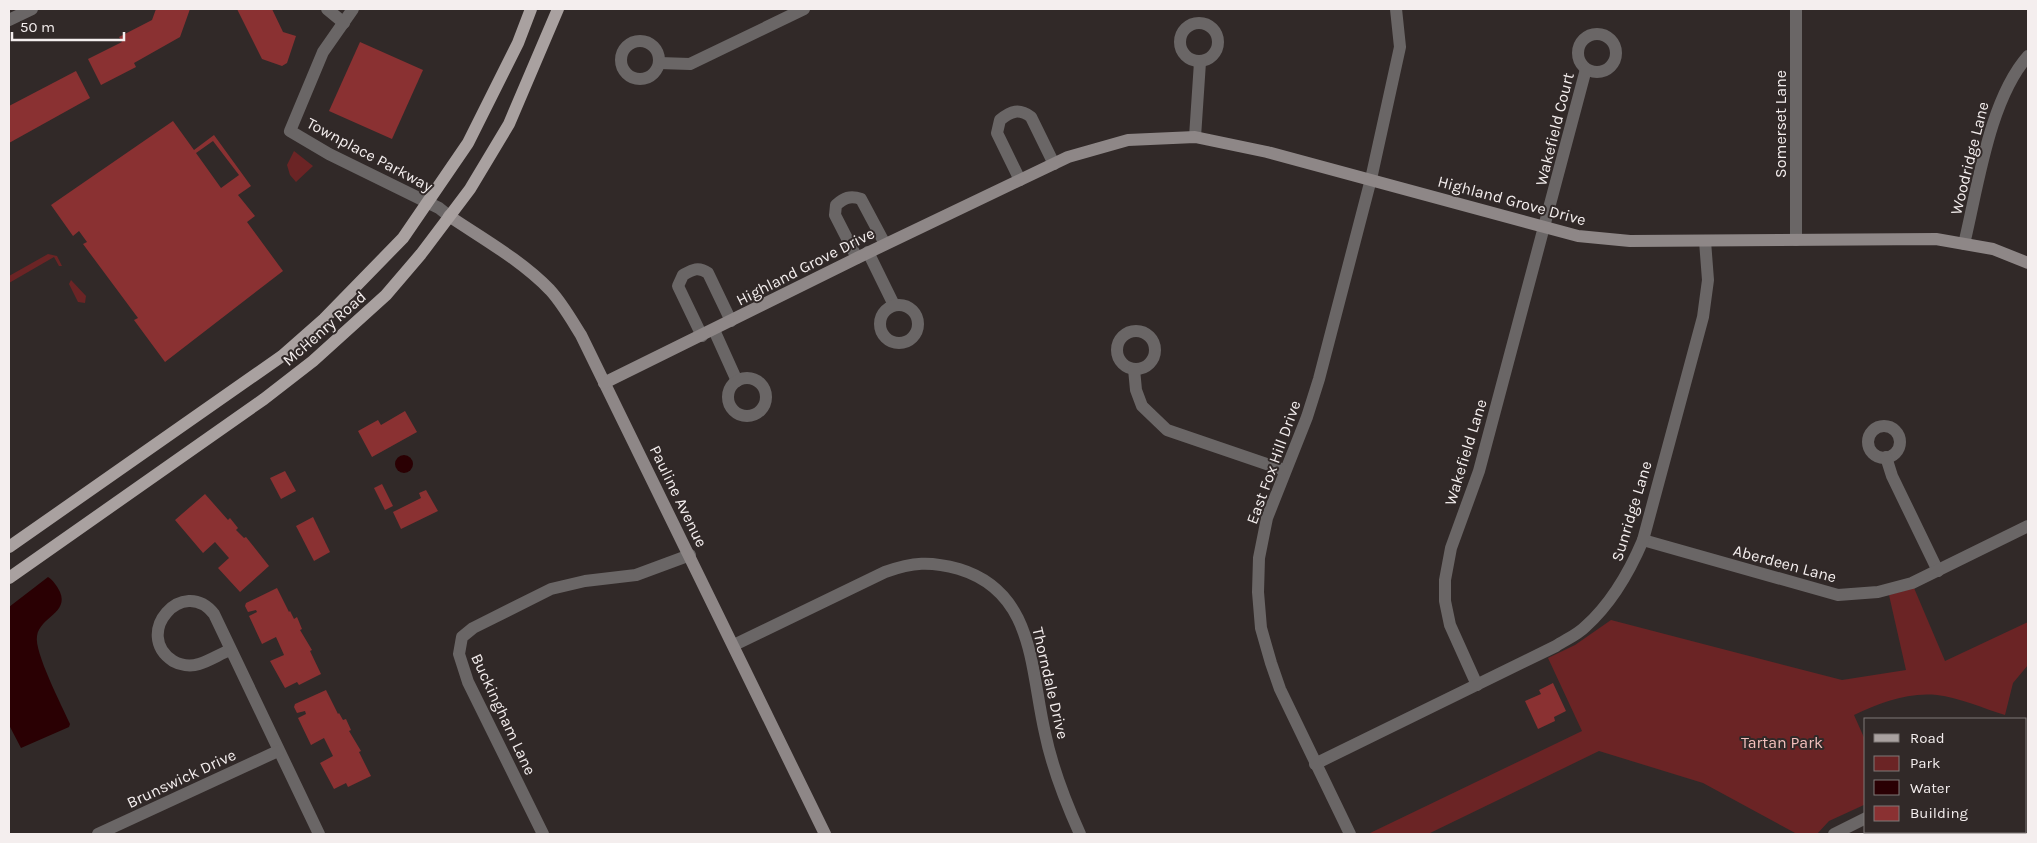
<svg xmlns="http://www.w3.org/2000/svg" width="2037" height="843" font-family="Karla,sans-serif">
	<style>
		.green { fill: #6b2425 }
		.water { fill: #2a0003 }
		.building { fill: #8a3132; fill-rule: evenodd }
		.lines { fill: none; stroke-linecap: round; stroke-linejoin: round }
		.street { stroke: #6a6666; stroke-width: 12 }
		.secondary { stroke: #8e8787; stroke-width: 12 }
		.primary { stroke: #a9a1a0; stroke-width: 12 }
		.labels { text-anchor: middle; stroke-width: 4; stroke-linejoin: round; paint-order: stroke }
		.street-label { font-size: 16px; fill: #f4eeee; stroke: #312928 }
		.park-label { font-size: 16px; fill: #f4c0bd; stroke: #312928 }
	</style>
	<rect width="100%" height="100%" fill="#312928"/>
	<g class="green">
		<path d="M294 151 313 166 296 182 290 175 287 165Z"/>
		<path d="M48 254 57 256 62 266H59L54 257 9 283V276Z"/>
		<path d="M71 280 86 296 85 303 78 302 69 284Z"/>
		<path d="M1914 588 1945 661 2028 622V665L2013 683 2005 715C1985 709 1958 697 1937 695 1907 692 1880 703 1854 715L1866 742V804L1829 821 1817 834H1797L1703 783 1599 751 1428 834H1368L1582 731 1548 658 1575 645 1611 620 1842 680 1906 670 1889 595Z"/>
	</g>
	<g class="water">
		<circle cx="404" cy="464" r="9"/>
		<path d="M48 577C53 580 57 586 60 592 69 613 40 617 37 636 34 652 62 706 70 724L69 727 21 748 9 725V607Z"/>
	</g>
	<g class="building">
		<path d="M156 9H190L180 37 134 63 136 67 101 85 88 59 122 42 119 37 152 20Z"/>
		<path d="M237 9H272L283 32 296 36 287 63 282 66 262 59Z"/>
		<path d="M360 42 423 70 392 139 329 111Z"/>
		<path d="M76 71 90 98 9 143V106Z"/>
		<path d="M173 121 194 150 214 135 251 186 238 195 255 216 247 222 283 271 165 362 134 320 138 318 83 244 87 242 79 231 73 236 51 205ZM213 141 239 175 221 188 196 153Z"/>
		<path d="M405 411 417 432 372 457 358 431 378 420 381 425Z"/>
		<path d="M285 471 296 491 281 499 270 478Z"/>
		<path d="M382 484 393 506 385 510 374 488Z"/>
		<path d="M426 490 438 511 401 529 393 512 421 498 419 493Z"/>
		<path d="M205 494 228 520 230 518 238 528 236 530 244 538 246 537 269 566 240 592 218 568 229 558 215 542 203 553 175 520Z"/>
		<path d="M313 517 330 552 314 561 296 526Z"/>
		<path d="M277 588 289 612 290 611 294 619 297 617 302 629 300 630 312 650 310 651 321 674 299 685 297 682 285 688 270 661 284 655 276 637 262 644 249 616 257 612 256 610 248 612 245 606 246 603Z"/>
		<path d="M1553 683 1566 711 1554 717 1555 721 1538 729 1525 701 1541 694 1539 690Z"/>
		<path d="M326 690 338 714 339 713 343 720 346 719 351 730 349 731 361 751 359 752 371 776 348 787 346 783 334 789 320 763 333 756 324 738 311 745 298 718 306 714 305 711 297 713 294 707 295 704Z"/>
	</g>
	<g class="lines">
		<g class="street">
			<path d="M327 9 344 23"/>
			<path d="M353 9 323 52 290 131 329 154 439 208 449 216"/>
			<path d="M1796 9V240"/>
			<path d="M9 20 32 9"/>
			<circle cx="1199" cy="42" r="19"/>
			<circle cx="1597" cy="53" r="19"/>
			<circle cx="640" cy="60" r="19"/>
			<path d="M659 63 690 64 804 9"/>
			<path d="M1195 137 1200 62"/>
			<path d="M1020 180 997 133 1000 120C1011 111 1019 108 1031 117L1054 164"/>
			<path d="M1964 244C1978 187 1989 100 2028 56"/>
			<path d="M868 252 894 305"/>
			<path d="M857 258 835 215 836 205C844 198 850 195 861 199L885 244"/>
			<circle cx="899" cy="324" r="19"/>
			<path d="M714 330 737 381"/>
			<circle cx="1136" cy="350" r="19"/>
			<path d="M702 336 678 286 683 275C692 270 698 266 708 273L731 321"/>
			<path d="M1134 369 1136 390 1142 406 1167 430 1284 470"/>
			<circle cx="747" cy="397" r="19"/>
			<circle cx="1884" cy="442" r="16"/>
			<path d="M1886 457 1892 476 1938 571"/>
			<path d="M1643 540 1838 595 1878 592 1912 583 2028 526"/>
			<path d="M734 645 885 572C913 562 930 561 959 569 1035 592 1030 669 1045 733 1052 767 1066 803 1080 834"/>
			<path d="M230 650C220 654 209 661 199 664 190 667 180 665 173 661 132 634 183 575 214 614L319 834"/>
			<path d="M1477 685 1450 625 1445 601V580L1451 548 1479 471 1586 69"/>
			<path d="M1315 764 1556 646C1565 640 1577 635 1585 627 1612 603 1629 573 1643 540L1703 317 1708 280 1705 241"/>
			<path d="M1970 832 1971 834"/>
			<path d="M98 834 278 751"/>
			<path d="M543 834 468 682 459 654 462 637 473 628 551 589 585 581 636 575 690 555"/>
			<path d="M1350 834 1280 689 1271 663 1261 628 1258 592 1259 558 1267 518 1307 417 1319 379 1371 179 1400 47 1396 9"/>
			<path d="M1834 834 1866 818"/>
		</g>
		<g class="secondary">
			<path d="M449 216C483 239 521 260 550 290 562 303 571 319 581 335L825 834"/>
			<path d="M604 383 857 258 1068 157 1128 140 1195 137 1267 152 1578 236 1630 241 1936 239 1993 249 2028 263"/>
		</g>
		<g class="primary">
			<path d="M9 547 282 356 324 319 403 238 468 143 518 43 531 9"/>
			<path d="M9 578 264 399 313 361 386 295 421 254 470 189 509 124 558 9"/>
		</g>
	</g>
	<g class="labels">
		<g class="street-label">
			<text transform="translate(1780 124) rotate(-90)" y="6">Somerset Lane</text>
			<text transform="translate(1554 129) rotate(-76)" y="6">Wakefield Court</text>
			<text transform="translate(370 154) rotate(28)" y="6">Townplace Parkway</text>
			<text transform="translate(1969 158) rotate(-76)" y="6">Woodridge Lane</text>
			<text transform="translate(1512 200) rotate(15)" y="6">Highland Grove Drive</text>
			<text transform="translate(805 266) rotate(-27)" y="6">Highland Grove Drive</text>
			<text transform="translate(324 328) rotate(-41)" y="6">McHenry Road</text>
			<text transform="translate(1465 452) rotate(-73)" y="6">Wakefield Lane</text>
			<text transform="translate(1273 462) rotate(-70)" y="6">East Fox Hill Drive</text>
			<text transform="translate(679 496) rotate(64)" y="6">Pauline Avenue</text>
			<text transform="translate(1631 511) rotate(-73)" y="6">Sunridge Lane</text>
			<text transform="translate(1785 563) rotate(15)" y="6">Aberdeen Lane</text>
			<text transform="translate(1051 683) rotate(77)" y="6">Thorndale Drive</text>
			<text transform="translate(504 714) rotate(65)" y="6">Buckingham Lane</text>
			<text transform="translate(181 778) rotate(-25)" y="6">Brunswick Drive</text>
		</g>
		<g class="park-label">
			<text x="1782" y="748">Tartan Park</text>
		</g>
	</g>
	<rect width="2037" height="843" fill="none" stroke="#f4eeee" stroke-width="20"/>
	<rect x="1864" y="718" width="162" height="115" fill="#312928" stroke="#7f7877"/>
	<rect x="1874" y="734" width="25" height="8" fill="#a9a1a0" stroke="#7f7877"/>
	<text x="1910" y="743" font-size="15" fill="#f4eeee">Road</text>
	<rect x="1874" y="756" width="25" height="15" fill="#6b2425" stroke="#7f7877"/>
	<text x="1910" y="768" font-size="15" fill="#f4eeee">Park</text>
	<rect x="1874" y="780" width="25" height="15" fill="#2a0003" stroke="#7f7877"/>
	<text x="1910" y="793" font-size="15" fill="#f4eeee">Water</text>
	<rect x="1874" y="806" width="25" height="15" fill="#8a3132" stroke="#7f7877"/>
	<text x="1910" y="818" font-size="15" fill="#f4eeee">Building</text>
	<path d="M12 32v8h112v-8" fill="none" stroke="#f4eeee" stroke-width="2.5"/>
	<text x="20" y="32" font-size="15" fill="#f4eeee" stroke="#312928" stroke-width="4" paint-order="stroke">50 m</text>
</svg>
